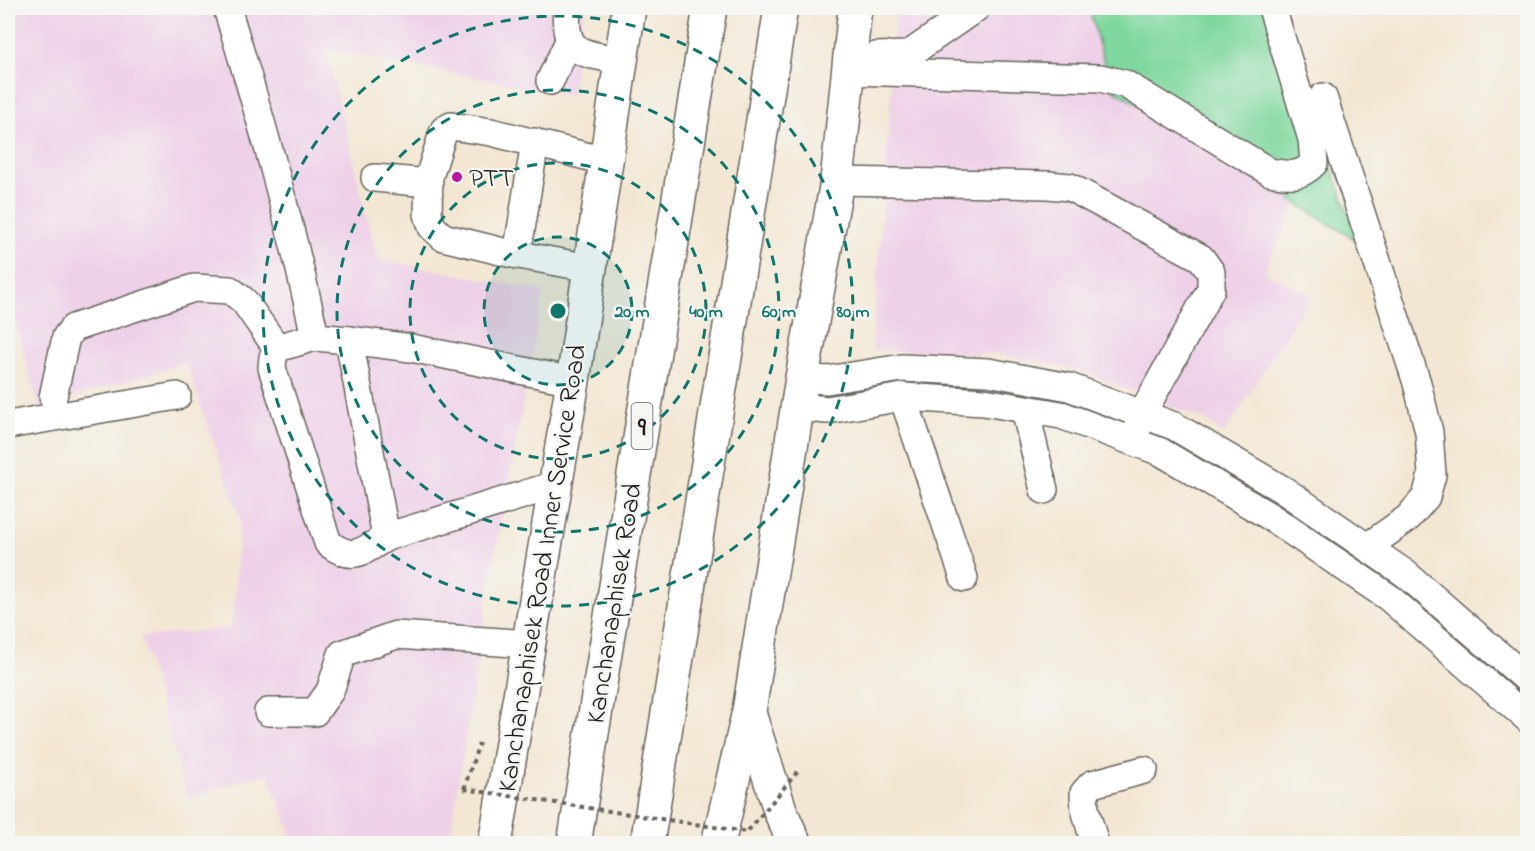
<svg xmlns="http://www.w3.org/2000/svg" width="1535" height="851" font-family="'Indie Flower',sans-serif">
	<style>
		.built { fill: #eed0e8 }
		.green { fill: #7fd89e; stroke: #4e7a5d; stroke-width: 1.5 }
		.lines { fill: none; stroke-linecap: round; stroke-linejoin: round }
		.minor-casing { stroke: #67635c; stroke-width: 30 }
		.major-casing { stroke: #67635c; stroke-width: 36 }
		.highway-casing { stroke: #67635c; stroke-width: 36 }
		.path { stroke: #67635c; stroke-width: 4; stroke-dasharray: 4.5 4.5; stroke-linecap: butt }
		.minor { stroke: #fff; stroke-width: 27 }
		.major { stroke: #fff; stroke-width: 33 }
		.highway { stroke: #fff; stroke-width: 33 }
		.path-bridge { stroke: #67635c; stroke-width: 4; stroke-dasharray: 4.5 4.5; stroke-linecap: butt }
		.ring { fill: none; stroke: #0f766e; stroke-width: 3; stroke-dasharray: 10 8 }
		.poi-dot { fill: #b5179e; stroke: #f6f6f2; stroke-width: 2 }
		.labels { text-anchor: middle; stroke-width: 4.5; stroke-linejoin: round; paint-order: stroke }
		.shield { fill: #f6f6f2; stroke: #5d5d5c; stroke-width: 1.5 }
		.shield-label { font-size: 26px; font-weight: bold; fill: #1c1c1c }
		.poi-label { font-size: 27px; fill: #1c1c1c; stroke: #f6f6f2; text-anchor: start }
		.street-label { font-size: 27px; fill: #1c1c1c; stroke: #f6f6f2 }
		.centre { fill: #0f766e; stroke: #f6f6f2; stroke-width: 3 }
		.ring-label { font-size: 18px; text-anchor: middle; font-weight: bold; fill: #0f766e; stroke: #f6f6f2; stroke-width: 4.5; stroke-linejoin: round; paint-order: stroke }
	</style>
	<rect width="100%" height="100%" fill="#f6f6f2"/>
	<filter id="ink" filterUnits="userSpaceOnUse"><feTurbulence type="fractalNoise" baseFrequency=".0167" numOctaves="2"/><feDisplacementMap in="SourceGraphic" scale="12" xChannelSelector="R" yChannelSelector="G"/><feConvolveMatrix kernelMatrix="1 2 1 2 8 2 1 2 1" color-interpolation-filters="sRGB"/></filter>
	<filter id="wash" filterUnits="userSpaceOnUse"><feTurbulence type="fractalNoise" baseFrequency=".008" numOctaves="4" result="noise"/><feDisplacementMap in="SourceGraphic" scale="24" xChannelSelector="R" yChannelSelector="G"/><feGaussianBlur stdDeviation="1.35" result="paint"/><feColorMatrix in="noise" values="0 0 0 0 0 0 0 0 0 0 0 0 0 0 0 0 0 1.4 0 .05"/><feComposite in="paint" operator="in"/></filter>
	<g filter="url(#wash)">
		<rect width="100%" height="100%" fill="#f3e7d3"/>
		<g class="built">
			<path d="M8 8H585L571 96 326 49 377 259 544 291 490 581 449 843H295L267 773 187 798 141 637 232 628 240 519 186 363 39 408 8 295Z"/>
			<path d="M897 8H1089L1106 72 890 63Z"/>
			<path d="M892 77 1111 88 1296 202 1264 272 1311 295 1224 434 1204 419 1078 370 996 354 872 350Z"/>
		</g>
		<path class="green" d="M1089 8H1280L1306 97 1359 242 1111 88Z"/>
	</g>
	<g filter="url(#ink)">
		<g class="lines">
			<defs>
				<g id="minor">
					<path d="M227 8C260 116 292 226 315 337"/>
					<path d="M567 8C563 55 581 53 620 60"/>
					<path d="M876 56 908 55 976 8"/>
					<path d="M849 71 1100 78 1125 84 1270 172C1289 175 1300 178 1314 163L1312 139 1272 8"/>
					<path d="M550 81 569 41"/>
					<path d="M1323 97 1417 383 1429 432 1432 475 1426 497 1408 518 1367 547"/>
					<path d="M375 178 428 183"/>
					<path d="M837 181 1048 185 1070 187 1201 258 1211 272V289L1142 414 1137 429"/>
					<path d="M517 255 535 142"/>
					<path d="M590 268 508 253 443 237 432 227 428 214 429 177 444 130 451 126 491 132 605 161"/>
					<path d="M349 340 386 537"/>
					<path d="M802 378 827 380 902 368 988 372 1069 387 1174 426 1285 491 1406 574 1528 680"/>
					<path d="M53 397 66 337 73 328 194 288 230 290 244 301 277 348"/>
					<path d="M903 397 964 578"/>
					<path d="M799 407 827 410 903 397 984 402 1061 415 1161 452 1269 516 1388 597 1528 719"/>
					<path d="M1025 409 1044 490"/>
					<path d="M8 425 177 396"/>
					<path d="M555 485 386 537C362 552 353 562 328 543L272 368 273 357 277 348 315 337 349 340 411 348 573 381"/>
					<path d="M268 712H315L330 691 342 654 396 635 530 644"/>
					<path d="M1095 844 1085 809 1084 793 1092 784 1144 770"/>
				</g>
				<g id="major">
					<path d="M749 713 781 813 795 844"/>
					<path d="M495 844 573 381 629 8"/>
					<path d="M718 844 749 711 802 378 837 181 855 8"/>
				</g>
				<g id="highway">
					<path d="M574 844 710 8"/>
					<path d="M647 844 781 8"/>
				</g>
			</defs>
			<use href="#minor" class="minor-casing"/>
			<use href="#major" class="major-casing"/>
			<use href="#highway" class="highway-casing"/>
			<path class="path" d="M464 789 479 743"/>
			<use href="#minor" class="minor"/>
			<use href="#major" class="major"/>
			<use href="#highway" class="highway"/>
			<path class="path-bridge" d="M464 789 747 832 799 770"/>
		</g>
	</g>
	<circle cx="558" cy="311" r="74" fill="#0f766e" fill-opacity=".12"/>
	<g class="ring">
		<circle cx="558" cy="311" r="74"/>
		<circle cx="558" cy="311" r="148"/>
		<circle cx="558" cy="311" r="221"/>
		<circle cx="558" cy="311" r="295"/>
	</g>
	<circle class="poi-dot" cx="457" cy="177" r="6"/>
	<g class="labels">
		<rect class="shield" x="631.5" y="403" width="21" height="46" rx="4.5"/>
		<g class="shield-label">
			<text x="642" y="435">9</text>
		</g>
		<g class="poi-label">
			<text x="469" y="186">PTT</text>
		</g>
		<g class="street-label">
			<text transform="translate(541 568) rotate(-81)" y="9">Kanchanaphisek Road Inner Service Road</text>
			<text transform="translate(613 603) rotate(-81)" y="9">Kanchanaphisek Road</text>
		</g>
	</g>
	<circle cx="558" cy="311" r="9" class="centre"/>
	<g class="ring-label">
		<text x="632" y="317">20 m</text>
		<text x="706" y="317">40 m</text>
		<text x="779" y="317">60 m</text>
		<text x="853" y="317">80 m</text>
	</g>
	<rect width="1535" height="851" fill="none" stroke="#f6f6f2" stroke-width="30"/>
</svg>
